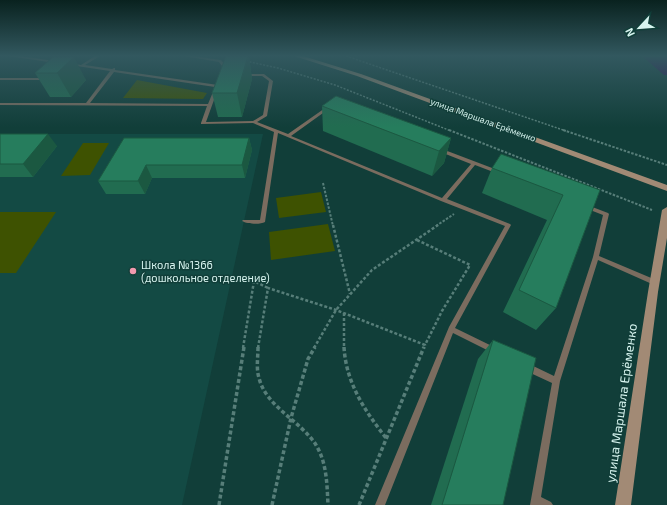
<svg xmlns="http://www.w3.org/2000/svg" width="667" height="505" font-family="'Exo 2',sans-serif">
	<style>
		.built { fill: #134a44 }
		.green { fill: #3e5201 }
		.water { fill: #340656 }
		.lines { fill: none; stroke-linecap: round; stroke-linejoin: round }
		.path-far3 { stroke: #577e79; stroke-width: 1.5; stroke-dasharray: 2 1.5; stroke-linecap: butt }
		.path-far2 { stroke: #577e79; stroke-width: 2; stroke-dasharray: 2.5 1.5; stroke-linecap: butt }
		.path-far1 { stroke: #577e79; stroke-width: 2.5; stroke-dasharray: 3 2; stroke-linecap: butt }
		.path { stroke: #577e79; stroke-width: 3.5; stroke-dasharray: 4 2.5; stroke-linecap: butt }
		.lane { fill: #7b6c5f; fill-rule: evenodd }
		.secondary { fill: #a28a75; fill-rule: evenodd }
		.wall { fill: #216c50 }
		.shaded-wall { fill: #1b5841 }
		.building { fill: #267d5d; stroke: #1b5841 }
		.poi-dot { fill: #f29aaf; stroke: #113e39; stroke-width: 1.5 }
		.labels { text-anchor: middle; stroke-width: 3; stroke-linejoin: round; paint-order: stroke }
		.far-street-label { font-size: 9px; fill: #d7f4ef; stroke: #113e39 }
		.poi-label { font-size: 11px; fill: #d7f4ef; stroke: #113e39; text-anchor: start }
		.near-street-label { font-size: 13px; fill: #d7f4ef; stroke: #113e39 }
	</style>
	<rect width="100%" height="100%" fill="#113e39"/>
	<path class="built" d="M0 134H263L182 505H0Z"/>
	<g class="green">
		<path d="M137 80 207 93 203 99 123 98Z"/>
		<path d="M83 143H109L90 175 61 176Z"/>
		<path d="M321 192 326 212 279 218 276 198Z"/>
		<path d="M0 212H56L16 273H0Z"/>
		<path d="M328 224 335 251 271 260 269 232Z"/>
	</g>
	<path class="water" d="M642 56H667V75H664Z"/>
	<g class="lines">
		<g class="path-far3">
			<path d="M346 56 566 131"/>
			<path d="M246 61 278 68 335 85 451 131"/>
		</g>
		<g class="path-far2">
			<path d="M449 130 652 210"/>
			<path d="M563 130 667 165"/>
			<path d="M323 183 333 226"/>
			<path d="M436 226 454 214"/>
		</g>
		<g class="path-far1">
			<path d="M333 225 350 294"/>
			<path d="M417 240 470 265 442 311 425 345"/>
			<path d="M344 313V348"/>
			<path d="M243 348 254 281 268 288"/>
			<path d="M258 348 268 288 336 310 425 345 424 348"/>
			<path d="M314 348 336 310 372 270 438 225"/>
		</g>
		<g class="path">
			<path d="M258 347C258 358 256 368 259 378 266 407 301 421 316 445 327 463 327 485 328 505"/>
			<path d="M344 347C346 383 365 411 386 438"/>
			<path d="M219 505 244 347"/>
			<path d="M272 505 291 418 308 359 315 347"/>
			<path d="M359 505 424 347"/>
		</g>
		<g class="lane">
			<path d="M9 56H19L55 61 57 62 55 63Z"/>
			<path d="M95 56H100L85 65 112 69 114 68H115V70L218 85 219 86 206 122 253 121 263 115 269 81 262 76H245L243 75 245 74H264L273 81 267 116 257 122 288 134 328 106H330V108L291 136 442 198 471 164 438 151V149H442L500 171V173H496L475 165 447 199 510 224 511 225 455 328 496 348 497 350 496 352 493 353 453 333 385 505H375L449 327 505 226 441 201 278 133 265 222C260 225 247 224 242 221L243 220H260L274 132 253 123 201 124V123L207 106 0 105V103H86L110 71 70 65 68 64 70 63 81 65ZM114 72 215 87 208 104 90 103Z"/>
			<path d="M184 56H193L221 60 226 66 225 71 223 72 221 71 222 66 219 62Z"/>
			<path d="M0 78H46L48 79 46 80H0Z"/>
			<path d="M587 205 608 213 609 214 599 256 656 280 657 282 656 284 654 285 652 284 598 260 560 381 541 497 551 502 553 505H530L552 383 524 370 523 367 524 364 527 363 554 376 593 257 603 215 585 208 584 207 585 206Z"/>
		</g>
		<g class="secondary">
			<path d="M294 56H303L361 74 667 185V191L357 76Z"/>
			<path d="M667 207V238L658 292 631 505H615L648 292 662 210Z"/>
		</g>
	</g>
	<g class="wall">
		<path d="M249 56 252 79 242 117H218L212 93Z"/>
		<path d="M53 57 86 80 71 97H50L35 73Z"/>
		<path d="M322 106 451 138 444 163 432 176 323 131Z"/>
		<path d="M0 134 57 146 33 177H0Z"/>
		<path d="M124 138H249L252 150 245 178H152L145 194H106L98 181Z"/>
		<path d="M492 168 600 190 556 308 536 330 503 312 547 220 482 193Z"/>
		<path d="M493 340 503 505H431L478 359Z"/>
	</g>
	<g class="shaded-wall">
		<path d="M249 56 252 79 242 117 237 93Z"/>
		<path d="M74 57 86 80 71 97 57 73Z"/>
		<path d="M48 134 57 146 33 177 23 164Z"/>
		<path d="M249 138 252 150 245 178 242 165Z"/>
		<path d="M451 138 444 163 432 176 439 151Z"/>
		<path d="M146 165 152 178 145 194 138 181Z"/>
	</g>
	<g class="building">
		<path d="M226 56H248L237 93H212Z"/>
		<path d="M53 57H74L57 73H35Z"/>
		<path d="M336 96 451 138 439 151 322 106Z"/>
		<path d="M0 134H48L23 164H0Z"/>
		<path d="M124 138H249L242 165H146L138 181H98Z"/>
		<path d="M501 154 600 190 556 308 519 290 563 195 492 168Z"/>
		<path d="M493 340 536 358 503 505H442Z"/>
	</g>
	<linearGradient id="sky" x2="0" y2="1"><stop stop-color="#09221f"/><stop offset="0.44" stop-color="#32585f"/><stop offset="1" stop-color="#32585f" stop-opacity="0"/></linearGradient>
	<rect width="667" height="127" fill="url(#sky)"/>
	<circle class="poi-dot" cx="133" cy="271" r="4"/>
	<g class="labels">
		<g class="far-street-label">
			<text transform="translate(483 120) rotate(20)" y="3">улица Маршала Ерёменко</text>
		</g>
		<g class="poi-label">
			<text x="141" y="269">Школа №1366<tspan x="141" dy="13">(дошкольное отделение)</tspan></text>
		</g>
		<g class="near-street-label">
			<text transform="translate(621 403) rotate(-82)" y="5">улица Маршала Ерёменко</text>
		</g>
	</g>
	<g transform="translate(639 28) rotate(244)" stroke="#113e39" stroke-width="3" paint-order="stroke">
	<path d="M0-3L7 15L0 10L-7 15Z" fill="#d7f4ef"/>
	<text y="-6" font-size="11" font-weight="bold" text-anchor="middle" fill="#d7f4ef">N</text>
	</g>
</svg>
